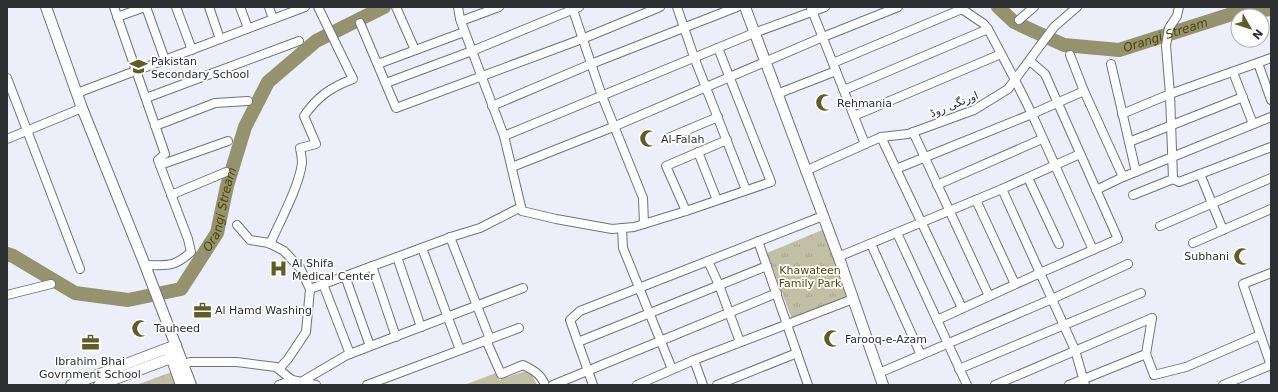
<svg xmlns="http://www.w3.org/2000/svg" width="1278" height="392" font-family="'DejaVu Sans','Noto Naskh Arabic',sans-serif">
	<style>
		.grass { fill: #c1bfa6 }
		.park { fill: url(#park-tufts) }
		.lines { fill: none; stroke-linecap: round; stroke-linejoin: round }
		.river { stroke: #95926f; stroke-width: 14 }
		.minor-casing { stroke: #71727c; stroke-width: 10 }
		.major-casing { stroke: #71727c; stroke-width: 12 }
		.minor { stroke: #fff; stroke-width: 8 }
		.major { stroke: #fff; stroke-width: 10 }
		.labels { text-anchor: middle; stroke-width: 3.5; stroke-linejoin: round; paint-order: stroke }
		.poi-label { font-size: 11px; fill: #2d2e32; stroke: #fff; text-anchor: start }
		.street-label { font-size: 11px; fill: #2d2e32; stroke: #fff }
		.park-label { font-size: 11px; fill: #504909; stroke: #fff }
		.water-label { font-size: 12px; font-style: italic; fill: #4d4604; stroke: #fff }
	</style>
	<defs>
		<pattern id="park-tufts" width="24" height="20" patternUnits="userSpaceOnUse"><rect width="24" height="20" fill="#c1bfa6"/><path d="M3 7l-1-3M5 7V3M7 7l1-3M15 17l-1-3M17 17v-4M19 17l1-3" fill="none" stroke="#a6a48f"/></pattern>
	</defs>
	<rect width="100%" height="100%" fill="#eceef9"/>
	<path class="grass" d="M526 371 532 375 537 385H464L496 373 499 380Z"/>
	<g class="park">
		<path d="M827 228 853 299 793 322 767 253Z"/>
		<path d="M172 372 176 385H136Z"/>
	</g>
	<g class="lines">
		<g class="river">
			<path id="s1" d="M998 7 1014 22 1064 45 1119 50 1235 13 1271 9"/>
			<path id="s2" d="M7 254 13 256 75 293 128 300 181 289 217 233 227 186 245 127 268 82 316 41 384 7"/>
		</g>
		<defs>
			<g id="minor">
				<path d="M114 7 165 154 158 160 188 239 191 252C173 268 168 265 145 265"/>
				<path d="M146 7 165 60"/>
				<path d="M176 7 192 50"/>
				<path d="M209 7 220 39"/>
				<path d="M240 7 248 28"/>
				<path d="M269 7 273 19"/>
				<path d="M396 7 415 50"/>
				<path d="M458 7 460 19 504 136 522 211 556 219 612 229 634 227 686 211 771 182 718 48"/>
				<path d="M572 7 602 96 643 198 644 224"/>
				<path d="M677 7 694 57 746 190"/>
				<path d="M959 7 984 24 988 29 1015 80 1032 114 1093 250"/>
				<path d="M811 8 865 144"/>
				<path d="M117 17 145 7"/>
				<path d="M1019 20 1034 7"/>
				<path d="M461 21 499 7"/>
				<path d="M360 23 396 108 582 39 660 7"/>
				<path d="M1070 55 1084 91 1123 177 1096 190"/>
				<path d="M833 63 962 9"/>
				<path d="M1258 63 1271 100"/>
				<path d="M378 64 464 32"/>
				<path d="M1111 64 1136 172"/>
				<path d="M1233 72 1253 124"/>
				<path d="M7 78 80 269"/>
				<path d="M386 83 472 51 579 7"/>
				<path d="M844 90 988 29"/>
				<path d="M77 93 305 7"/>
				<path d="M777 94 836 71"/>
				<path d="M146 98 299 41"/>
				<path d="M492 106 591 64 737 7"/>
				<path d="M1122 114 1170 94 1271 58"/>
				<path d="M854 116 1001 54"/>
				<path d="M155 126 215 103 248 101"/>
				<path d="M913 132 989 296"/>
				<path d="M504 136 754 33 825 7"/>
				<path d="M881 137 962 308"/>
				<path d="M668 138 718 117"/>
				<path d="M7 139 82 108"/>
				<path d="M1129 142 1243 97"/>
				<path d="M698 152 717 200"/>
				<path d="M160 165 228 141"/>
				<path d="M512 167 613 127 823 37 898 7"/>
				<path d="M896 169 1032 114 1084 91"/>
				<path d="M805 171 881 137 908 134 974 110 1008 89 1054 27 1077 7"/>
				<path d="M1200 174 1223 230"/>
				<path d="M1123 177 1271 117"/>
				<path d="M1028 178 1059 244"/>
				<path d="M1173 179 1179 182 1271 147"/>
				<path d="M937 185 1042 139"/>
				<path d="M1002 189 1075 350 1085 385"/>
				<path d="M171 195 226 172"/>
				<path d="M1133 195 1173 179 1170 94 1166 46 1169 28 1177 16 1179 7"/>
				<path d="M976 200 1015 284"/>
				<path d="M686 211 666 166 727 140"/>
				<path d="M237 225 250 240 269 243 284 251 300 268 310 289 306 332 288 359 279 369"/>
				<path d="M1160 226 1271 178"/>
				<path d="M622 228 623 248 672 369"/>
				<path d="M897 233 967 385"/>
				<path d="M450 237 490 339"/>
				<path d="M758 241 808 385"/>
				<path d="M1193 243 1271 209"/>
				<path d="M270 244C280 221 299 187 302 163 302 158 301 153 300 148L316 144 304 116C317 97 331 87 353 79L318 7"/>
				<path d="M871 244 921 355"/>
				<path d="M422 248 460 350"/>
				<path d="M397 257 421 327"/>
				<path d="M838 257 1002 189 1080 154"/>
				<path d="M708 261 719 285 740 342"/>
				<path d="M372 266 396 337"/>
				<path d="M1271 273 1243 284 1271 366"/>
				<path d="M345 276 370 346"/>
				<path d="M323 284 350 354"/>
				<path d="M310 289 454 236 480 228 521 207"/>
				<path d="M7 295 51 284"/>
				<path d="M937 320 1040 273 1118 239 1045 74 1030 61"/>
				<path d="M486 340 501 374 523 365C533 370 541 374 545 385"/>
				<path d="M578 342 767 266"/>
				<path d="M1146 354 1154 375 1186 367 1260 335"/>
				<path d="M694 360 703 385"/>
				<path d="M183 365 190 362H237L276 367 292 380 316 385"/>
				<path d="M959 369 1141 293"/>
				<path d="M879 373 1052 299 1128 264"/>
				<path d="M301 382 347 355 523 288"/>
				<path d="M279 385 292 380 293 383"/>
				<path d="M367 385 519 328"/>
				<path d="M553 385 777 293"/>
				<path d="M593 385 570 320 580 311 823 216"/>
				<path d="M637 385 694 360 853 299"/>
				<path d="M717 385 797 353"/>
				<path d="M995 385 1152 318"/>
				<path d="M1069 385 1146 354 1152 318"/>
				<path d="M1223 385 1271 365"/>
			</g>
			<g id="major">
				<path d="M46 7 82 108 143 260 191 385"/>
				<path d="M745 7 840 261 883 385"/>
				<path d="M169 351 181 385"/>
				<path d="M71 385 176 345"/>
				<path d="M99 385 179 355"/>
			</g>
		</defs>
		<use href="#minor" class="minor-casing"/>
		<use href="#major" class="major-casing"/>
		<use href="#minor" class="minor"/>
		<use href="#major" class="major"/>
	</g>
	<defs>
		<symbol id="school-bare" viewBox="-9 -9 18 18"><path d="M0-5L7-2L0 1L-7-2ZM-4 1L0 2.5L4 1V4Q0 6-4 4Z" fill="#615b28" stroke="#fff" stroke-width="2.5" paint-order="stroke"/></symbol>
		<symbol id="mosque-bare" viewBox="-9 -9 18 18"><path d="M3.5-4.9A6 6 0 1 0 3.5 4.9A5 5 0 1 1 3.5-4.9Z" fill="#615b28" stroke="#fff" stroke-width="2.5" paint-order="stroke"/></symbol>
		<symbol id="hospital-bare" viewBox="-9 -9 18 18"><path d="M-5-5h3v3.5h4V-5h3V5h-3V1.5h-4V5h-3Z" fill="#615b28" stroke="#fff" stroke-width="2.5" paint-order="stroke"/></symbol>
		<symbol id="office-bare" viewBox="-9 -9 18 18"><path d="M-6-3h4V-5.5h4V-3h4V5H-6ZM-1-4.5V-3h2v-1.5ZM-6 0V1H6V0Z" fill="#615b28" stroke="#fff" stroke-width="2.5" paint-order="stroke"/></symbol>
	</defs>
	<g fill-rule="evenodd">
		<use href="#school-bare" x="126" y="54" width="25" height="25"/>
		<use href="#mosque-bare" x="812" y="90" width="25" height="25"/>
		<use href="#mosque-bare" x="636" y="126" width="25" height="25"/>
		<use href="#mosque-bare" x="1230" y="244" width="25" height="25"/>
		<use href="#hospital-bare" x="266" y="256" width="25" height="25"/>
		<use href="#office-bare" x="190" y="298" width="25" height="25"/>
		<use href="#mosque-bare" x="128" y="316" width="25" height="25"/>
		<use href="#mosque-bare" x="820" y="326" width="25" height="25"/>
		<use href="#office-bare" x="78" y="330" width="25" height="25"/>
	</g>
	<g class="labels">
		<g class="poi-label">
			<text x="151" y="65">Pakistan<tspan x="151" dy="13">Secondary School</tspan></text>
			<text x="837" y="107">Rehmania</text>
			<text x="661" y="143">Al-Falah</text>
			<text x="1229" y="260" text-anchor="end">Subhani</text>
			<text x="292" y="267">Al Shifa<tspan x="292" dy="13">Medical Center</tspan></text>
			<text x="215" y="314">Al Hamd Washing</text>
			<text x="154" y="332">Tauheed</text>
			<text x="845" y="343">Farooq-e-Azam</text>
			<text x="90" y="365" text-anchor="middle">Ibrahim Bhai<tspan x="90" dy="13">Govrnment School</tspan></text>
		</g>
		<g class="street-label">
			<text transform="translate(954 104) rotate(-22)" y="4">اورنگی روڈ</text>
		</g>
		<g class="park-label">
			<text x="810" y="274">Khawateen<tspan x="810" dy="13">Family Park</tspan></text>
		</g>
		<g class="water-label">
			<text dy="4" stroke="none"><textPath href="#s1" startOffset="181">Orangi Stream</textPath></text>
			<text dy="4" stroke="none"><textPath href="#s2" startOffset="276">Orangi Stream</textPath></text>
		</g>
	</g>
	<rect width="1278" height="392" fill="none" stroke="#2d2e32" stroke-width="16"/>
	<g transform="translate(1250 28) rotate(129)"><circle r="19" fill="#ffffff" stroke="#ababad"/>
	<path d="M0-3L7 15L0 10L-7 15Z" fill="#615b28"/>
	<text y="-6" font-size="11" font-weight="bold" text-anchor="middle" fill="#2d2e32">N</text>
	</g>
</svg>
